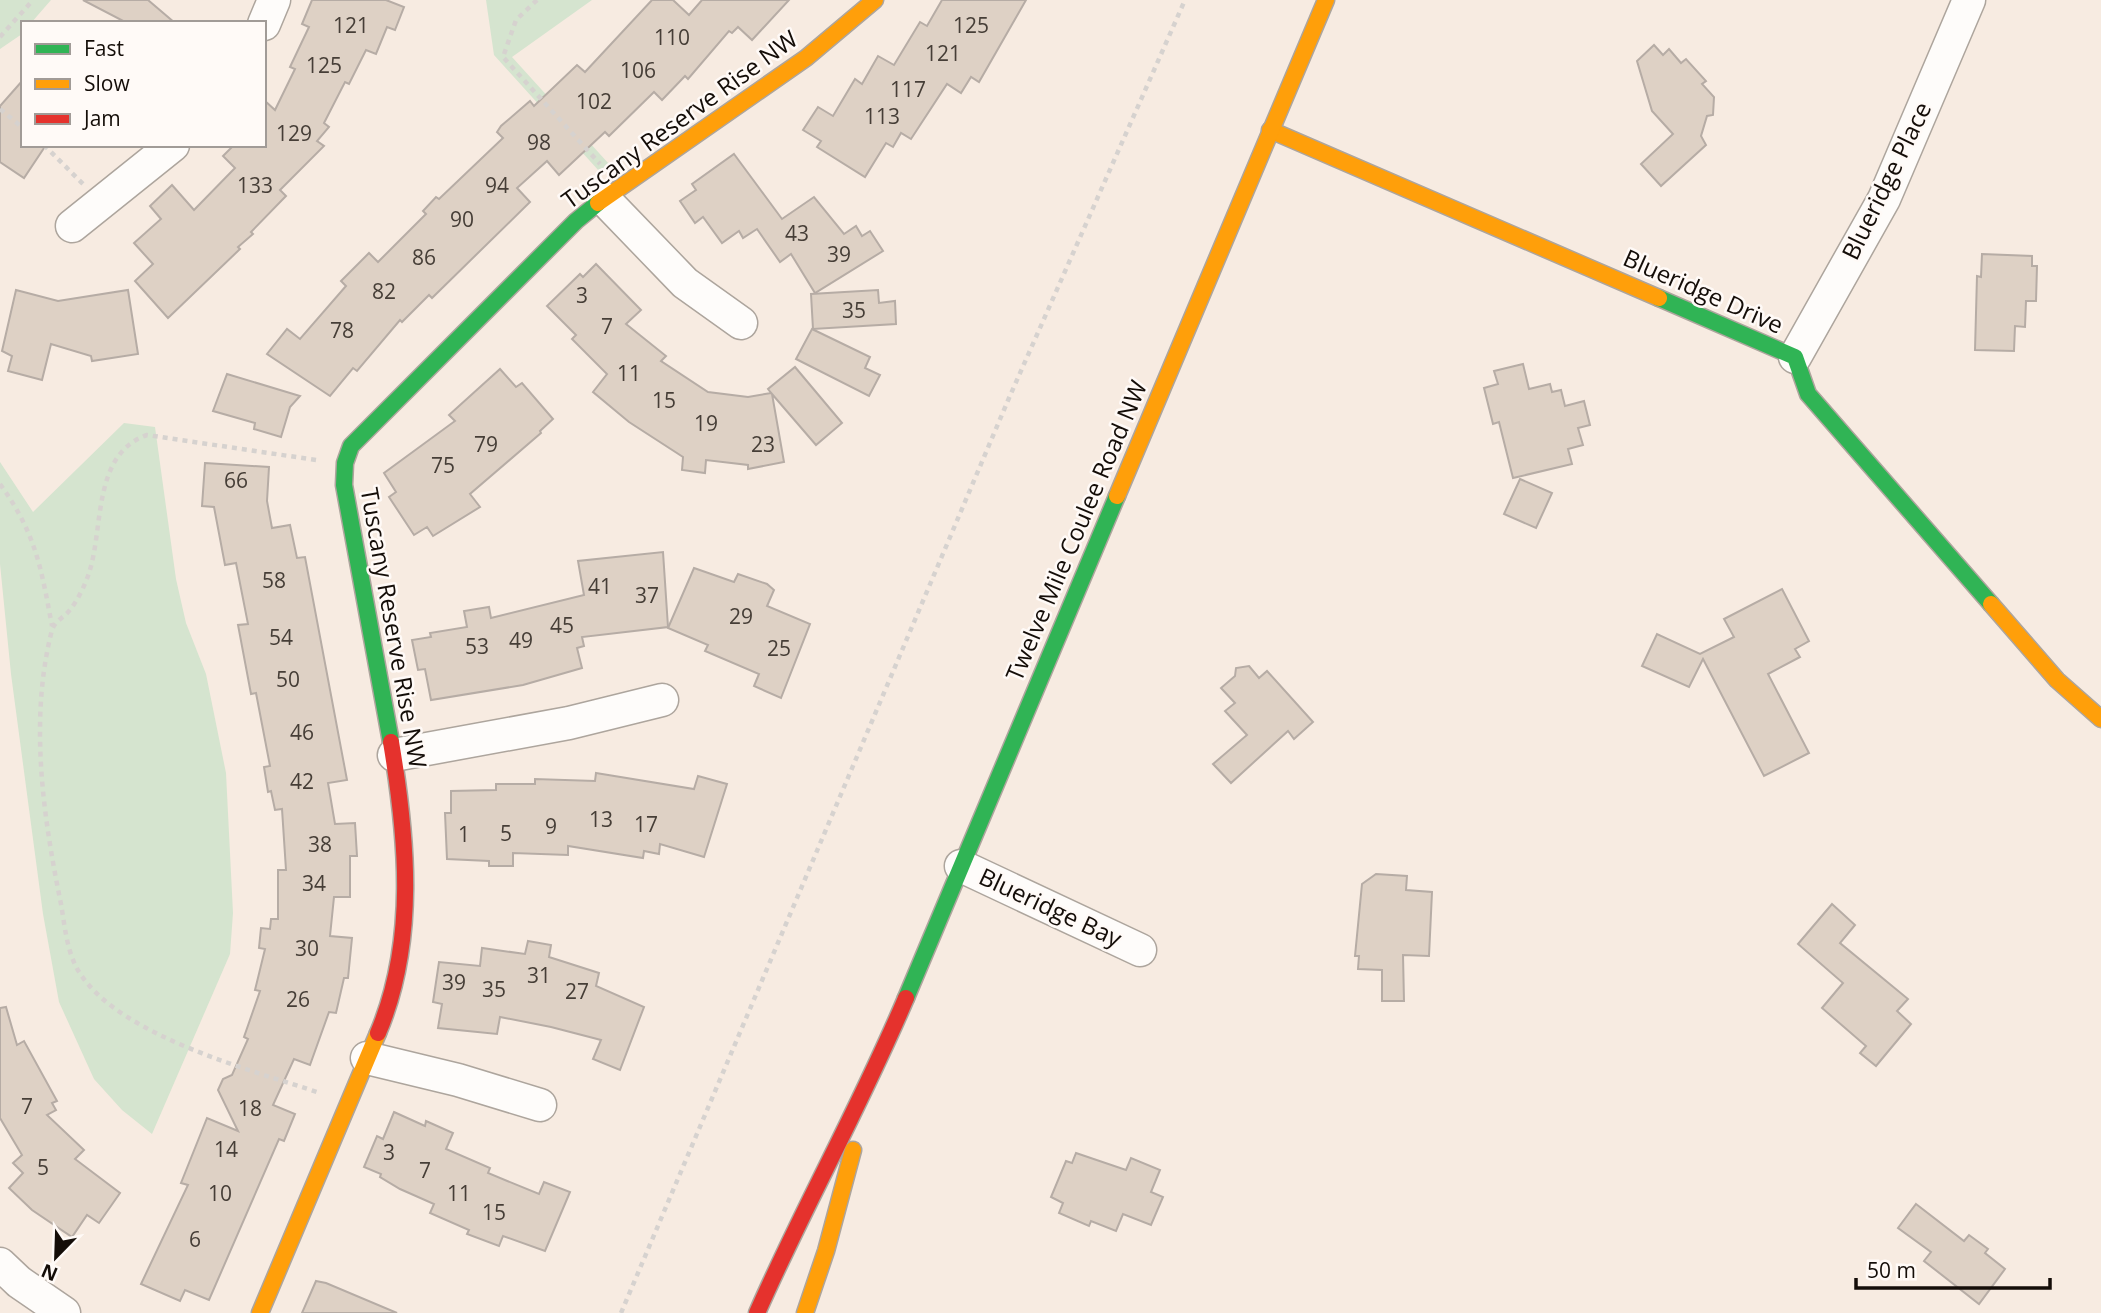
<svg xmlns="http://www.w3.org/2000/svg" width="2101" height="1313" font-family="'Open Sans',sans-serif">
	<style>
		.green { fill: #d5e4cf }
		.building { fill: #ded1c5; stroke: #b6aca5; stroke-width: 2 }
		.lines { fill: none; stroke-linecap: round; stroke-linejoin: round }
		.street-casing { stroke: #ada59d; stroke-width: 35 }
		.fast-casing { stroke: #ada59d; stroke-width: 19 }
		.slow-casing { stroke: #ada59d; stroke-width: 19 }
		.jam-casing { stroke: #ada59d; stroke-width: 19 }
		.path { stroke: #d6d2cf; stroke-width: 4.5; stroke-dasharray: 5 5; stroke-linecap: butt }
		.street { stroke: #fefcfa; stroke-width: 32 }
		.fast { stroke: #30b455; stroke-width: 16 }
		.slow { stroke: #ff9f0a; stroke-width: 16 }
		.jam { stroke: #e5322d; stroke-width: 16 }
		.labels { text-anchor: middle; stroke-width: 5; stroke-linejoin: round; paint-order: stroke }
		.number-label { font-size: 21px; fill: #463e37 }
		.street-label { font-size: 24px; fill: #140d08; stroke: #fffaf7 }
	</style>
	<rect width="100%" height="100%" fill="#f7ebe1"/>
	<g class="green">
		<path d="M0 0H51L31 23H23L22 34 0 49Z"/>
		<path d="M486 0H592L512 57 609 164 599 171 494 55Z"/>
		<path d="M124 423 155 427 176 579 186 623 206 674 226 773 233 913 230 954 152 1134 122 1110 94 1079 59 1002 43 914 11 674 0 564V462L33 512Z"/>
	</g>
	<g class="building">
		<path d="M83 0H148L175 23H127Z"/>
		<path d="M312 0H386L404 7 395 30 387 27 376 54 366 50 349 84 345 82 324 123 329 127 317 141 324 146 280 190 286 196 251 232 253 234 238 247 240 249 168 318 135 281 153 264 134 243 161 219 150 206 172 185 194 210 235 168 223 156 234 145H264V100L275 110 295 69 290 67 309 27 302 24Z"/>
		<path d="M652 0H673L689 15 702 0H789L752 40 738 27 732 33 729 31 688 79 685 76 662 100 654 92 609 136 605 132 559 175 547 161 517 188 530 202 432 298 429 295 402 322 400 320 357 371 353 368 330 396 267 354 287 329 300 339 346 286 341 281 369 253 378 262 426 214 423 211 436 197 439 199 503 138 497 132 501 126 530 101 534 106 577 65 585 72Z"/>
		<path d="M942 0H1026L979 82 971 77 961 93 947 84 911 139 901 133 893 147 886 143 865 177 817 147 821 141 803 130 818 107 833 116 855 79 862 84 878 56 894 65 920 22 927 26Z"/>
		<path d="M1654 45 1663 55 1669 49 1681 63 1686 59 1706 81 1702 84 1714 97 1713 115 1707 116 1701 136 1706 145 1661 186 1641 164 1673 134 1652 111 1637 61Z"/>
		<path d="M23 80V145H46L24 178 0 162V106Z"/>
		<path d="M734 154 782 219 814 197 844 234 856 226 862 236 870 231 883 251 815 293 791 254 780 262 757 229 743 238 739 231 722 243 703 217 695 223 680 201 696 190 692 184Z"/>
		<path d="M1982 254 2032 256V266H2037L2036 301H2026L2025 327 2015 326 2014 351 1975 350 1977 276 1981 277Z"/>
		<path d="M596 264 641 310 626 324 666 356 661 361 708 392 748 397 771 393 768 389 795 367 842 423 816 445 772 394 784 462 748 469V465L706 460 705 473 682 470 683 457 629 422 593 392 607 374 572 339 576 335 547 306 580 274 583 277Z"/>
		<path d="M16 290 58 301 128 290 138 354 92 361 91 356 51 344 42 380 8 371 12 356 2 351Z"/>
		<path d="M878 290 879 303 895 301 896 324 813 329 811 294Z"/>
		<path d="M812 329 870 357 865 368 880 375 869 396 796 359Z"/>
		<path d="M1523 364 1529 389 1550 384 1552 392 1561 390 1565 406 1584 401 1590 425 1578 428 1583 445 1568 449 1572 464 1513 478 1499 422 1493 424 1484 388 1498 384 1494 371Z"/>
		<path d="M500 369 516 387 522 383 553 419 540 431 541 433 470 494 480 507 433 536 427 527 414 535 389 497 396 492 384 473 455 421 449 415Z"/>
		<path d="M227 374 300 396 290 407 281 437 254 429 255 423 213 411Z"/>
		<path d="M205 463 269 467 267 501 272 528 290 525 297 558 305 557 347 780 328 783 335 824 355 823 357 856H350V897H334L330 936 352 938 348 978H344L336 1013 329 1012 310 1065 294 1059 273 1105 295 1114 284 1141 279 1139 209 1300 185 1290 180 1301 141 1284 188 1185 181 1183 207 1118 238 1131 218 1090 223 1079 232 1075 248 1039 244 1037 260 991 255 990 265 949 259 948 261 928 270 929 271 919H278V870H286L282 809 275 810 271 791 268 792 264 767 270 766 256 693 251 694 238 625 248 624 236 563 225 565 214 507 202 506Z"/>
		<path d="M1520 479 1552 493 1536 528 1504 514Z"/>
		<path d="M663 552 668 627 582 637 584 646 577 648 582 668 523 685 431 700 425 669 418 670 412 640 431 637 430 633 467 627 464 611 489 607 491 618 584 595 578 561Z"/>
		<path d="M694 568 734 582 738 574 767 584 774 590 767 606 810 624 781 698 754 686 759 674 705 651 708 645 668 628Z"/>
		<path d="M1782 589 1809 641 1795 649 1800 657 1768 674 1809 753 1764 776 1703 659 1689 687 1642 666 1657 634 1700 654 1734 637 1724 619Z"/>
		<path d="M1249 666 1259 678 1267 671 1313 722 1294 739 1288 731 1231 783 1213 764 1247 735 1225 711 1235 703 1221 688 1235 676 1236 668Z"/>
		<path d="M596 773 694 789 698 776 727 784 704 857 660 844 659 854 644 851 643 858 568 846V855L513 853V866H489V861L447 859 445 813H451V791L496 790V784H535V779L595 781Z"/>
		<path d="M1376 874 1407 876 1406 890 1432 892 1429 956 1403 955 1404 1001H1382V970L1358 969 1359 956H1355L1362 884Z"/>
		<path d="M1832 904 1855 925 1840 943 1908 999 1897 1011 1911 1024 1876 1066 1860 1053 1866 1046 1822 1008 1843 983 1798 944Z"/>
		<path d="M528 941 551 945 549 957 599 973 596 986 644 1007 620 1070 593 1059 601 1040 551 1027 500 1017 497 1034 438 1028 442 1004 433 1002 439 962 480 966 482 948 525 954Z"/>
		<path d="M6 1007 17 1045 24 1041 57 1101 52 1103 56 1110 47 1115 84 1150 75 1159 120 1193 99 1223 87 1215 72 1237 32 1210 9 1188 23 1173 13 1163 22 1155 0 1118V1008Z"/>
		<path d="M394 1112 425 1126 426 1121 453 1133 446 1149 490 1168 488 1173 539 1194 544 1182 570 1192 545 1251 503 1236 499 1246 467 1234 469 1230 430 1213 434 1204 400 1189 380 1177 381 1174 364 1167 377 1136 383 1139Z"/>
		<path d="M1076 1153 1126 1170 1131 1158 1160 1170 1151 1192 1163 1197 1151 1225 1123 1214 1116 1231 1091 1221 1089 1226 1059 1213 1063 1203 1051 1197 1066 1161 1072 1163Z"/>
		<path d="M1916 1204 1964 1241 1969 1235 1988 1249 1985 1253 2005 1269 1979 1304 1924 1261 1931 1252 1898 1228Z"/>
		<path d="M316 1281 326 1283 397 1313H302Z"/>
	</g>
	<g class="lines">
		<defs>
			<g id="street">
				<path d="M264 24 274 0"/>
				<path d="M603 198 685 283 741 323"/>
				<path d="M72 226 173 145"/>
				<path d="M1795 357 1884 199 1969 0"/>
				<path d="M394 755 569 723 662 700"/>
				<path d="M961 866 1140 950"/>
				<path d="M367 1058 458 1080 540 1105"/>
				<path d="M0 1264 19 1282 64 1313"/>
			</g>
			<g id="fast">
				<path d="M1659 298 1795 357 1808 394 1991 604"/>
				<path d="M391 742 344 485 345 463 351 446 576 221 598 203"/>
				<path d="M906 998 1117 496"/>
			</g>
			<g id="slow">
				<path d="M1270 130 1659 298"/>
				<path d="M598 203 806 58 875 0"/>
				<path d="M1117 496 1326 0"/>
				<path d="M1991 604 2057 680 2101 719"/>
				<path d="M260 1313 378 1033"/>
				<path d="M805 1313 826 1251 853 1150"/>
			</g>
			<g id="jam">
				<path d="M378 1033C417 941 407 837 391 742"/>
				<path d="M757 1313C804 1206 861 1105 906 998"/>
			</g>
		</defs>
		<use href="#street" class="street-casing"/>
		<use href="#fast" class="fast-casing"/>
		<use href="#slow" class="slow-casing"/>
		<use href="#jam" class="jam-casing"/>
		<g class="path">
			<path d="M537 0 516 20 503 57 600 164"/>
			<path d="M0 37 33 0"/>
			<path d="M0 109 23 128"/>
			<path d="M44 145 83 184"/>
			<path d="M316 460 147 435C92 454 104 528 89 573 85 585 77 602 69 611 63 618 55 621 52 630 29 719 43 816 61 904 65 927 67 955 81 975 123 1037 251 1070 320 1093"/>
			<path d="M0 484C36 534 41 567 52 626"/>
			<path d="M621 1313 1009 398 1185 0"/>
		</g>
		<use href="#street" class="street"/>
		<use href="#fast" class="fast"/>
		<use href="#slow" class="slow"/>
		<use href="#jam" class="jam"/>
	</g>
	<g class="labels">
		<g class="number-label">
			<text x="351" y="33">121</text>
			<text x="971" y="33">125</text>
			<text x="672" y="45">110</text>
			<text x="943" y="61">121</text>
			<text x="324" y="73">125</text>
			<text x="638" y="78">106</text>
			<text x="908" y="97">117</text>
			<text x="594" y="109">102</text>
			<text x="882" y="124">113</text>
			<text x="294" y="141">129</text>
			<text x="539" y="150">98</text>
			<text x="255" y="193">133</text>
			<text x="497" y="193">94</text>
			<text x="462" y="227">90</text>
			<text x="797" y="241">43</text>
			<text x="839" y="262">39</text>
			<text x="424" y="265">86</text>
			<text x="384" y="299">82</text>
			<text x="582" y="303">3</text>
			<text x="854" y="318">35</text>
			<text x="607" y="334">7</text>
			<text x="342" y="338">78</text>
			<text x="629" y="381">11</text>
			<text x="664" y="408">15</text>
			<text x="706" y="431">19</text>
			<text x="486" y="452">79</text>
			<text x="763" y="452">23</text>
			<text x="443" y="473">75</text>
			<text x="236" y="488">66</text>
			<text x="274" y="588">58</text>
			<text x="600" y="594">41</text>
			<text x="647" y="603">37</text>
			<text x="741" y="624">29</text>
			<text x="562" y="633">45</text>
			<text x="281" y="645">54</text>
			<text x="521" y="648">49</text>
			<text x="477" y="654">53</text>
			<text x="779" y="656">25</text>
			<text x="288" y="687">50</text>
			<text x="302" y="740">46</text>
			<text x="302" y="789">42</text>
			<text x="601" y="827">13</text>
			<text x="646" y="832">17</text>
			<text x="551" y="834">9</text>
			<text x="506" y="841">5</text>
			<text x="464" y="842">1</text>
			<text x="320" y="852">38</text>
			<text x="314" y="891">34</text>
			<text x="307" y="956">30</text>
			<text x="539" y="983">31</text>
			<text x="454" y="990">39</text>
			<text x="494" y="997">35</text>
			<text x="577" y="999">27</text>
			<text x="298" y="1007">26</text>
			<text x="27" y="1114">7</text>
			<text x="250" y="1116">18</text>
			<text x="226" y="1157">14</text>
			<text x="389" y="1160">3</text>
			<text x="43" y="1175">5</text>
			<text x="425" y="1178">7</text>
			<text x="220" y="1201">10</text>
			<text x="459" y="1201">11</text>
			<text x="494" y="1220">15</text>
			<text x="195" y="1247">6</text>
		</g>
		<g class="street-label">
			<text transform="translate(680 120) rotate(-36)" y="8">Tuscany Reserve Rise NW</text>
			<text transform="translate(1887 181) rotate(-64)" y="8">Blueridge Place</text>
			<text transform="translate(1703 292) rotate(24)" y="8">Blueridge Drive</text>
			<text transform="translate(1077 531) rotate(-67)" y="8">Twelve Mile Coulee Road NW</text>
			<text transform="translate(393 628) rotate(80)" y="8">Tuscany Reserve Rise NW</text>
			<text transform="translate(1050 908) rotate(25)" y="8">Blueridge Bay</text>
		</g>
	</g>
	<rect x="21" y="21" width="245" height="126" fill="#fffaf7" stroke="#a19b97" stroke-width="2"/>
	<rect x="35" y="44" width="35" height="10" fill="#30b455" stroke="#a19b97" stroke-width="2"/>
	<text x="84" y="56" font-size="21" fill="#140d08">Fast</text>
	<rect x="35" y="79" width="35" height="10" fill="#ff9f0a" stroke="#a19b97" stroke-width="2"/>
	<text x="84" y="91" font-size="21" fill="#140d08">Slow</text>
	<rect x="35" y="114" width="35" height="10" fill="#e5322d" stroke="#a19b97" stroke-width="2"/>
	<text x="84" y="126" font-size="21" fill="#140d08">Jam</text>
	<g transform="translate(56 1257) rotate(203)" stroke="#fffaf7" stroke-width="5" paint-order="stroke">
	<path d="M0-5L12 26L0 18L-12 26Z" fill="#140d08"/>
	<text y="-10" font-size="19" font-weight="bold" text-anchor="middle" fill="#140d08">N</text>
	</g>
	<path d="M1856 1278v10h194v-10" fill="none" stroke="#140d08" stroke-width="3.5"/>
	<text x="1867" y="1278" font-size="21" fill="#140d08" stroke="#fffaf7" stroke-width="5" paint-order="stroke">50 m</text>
</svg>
